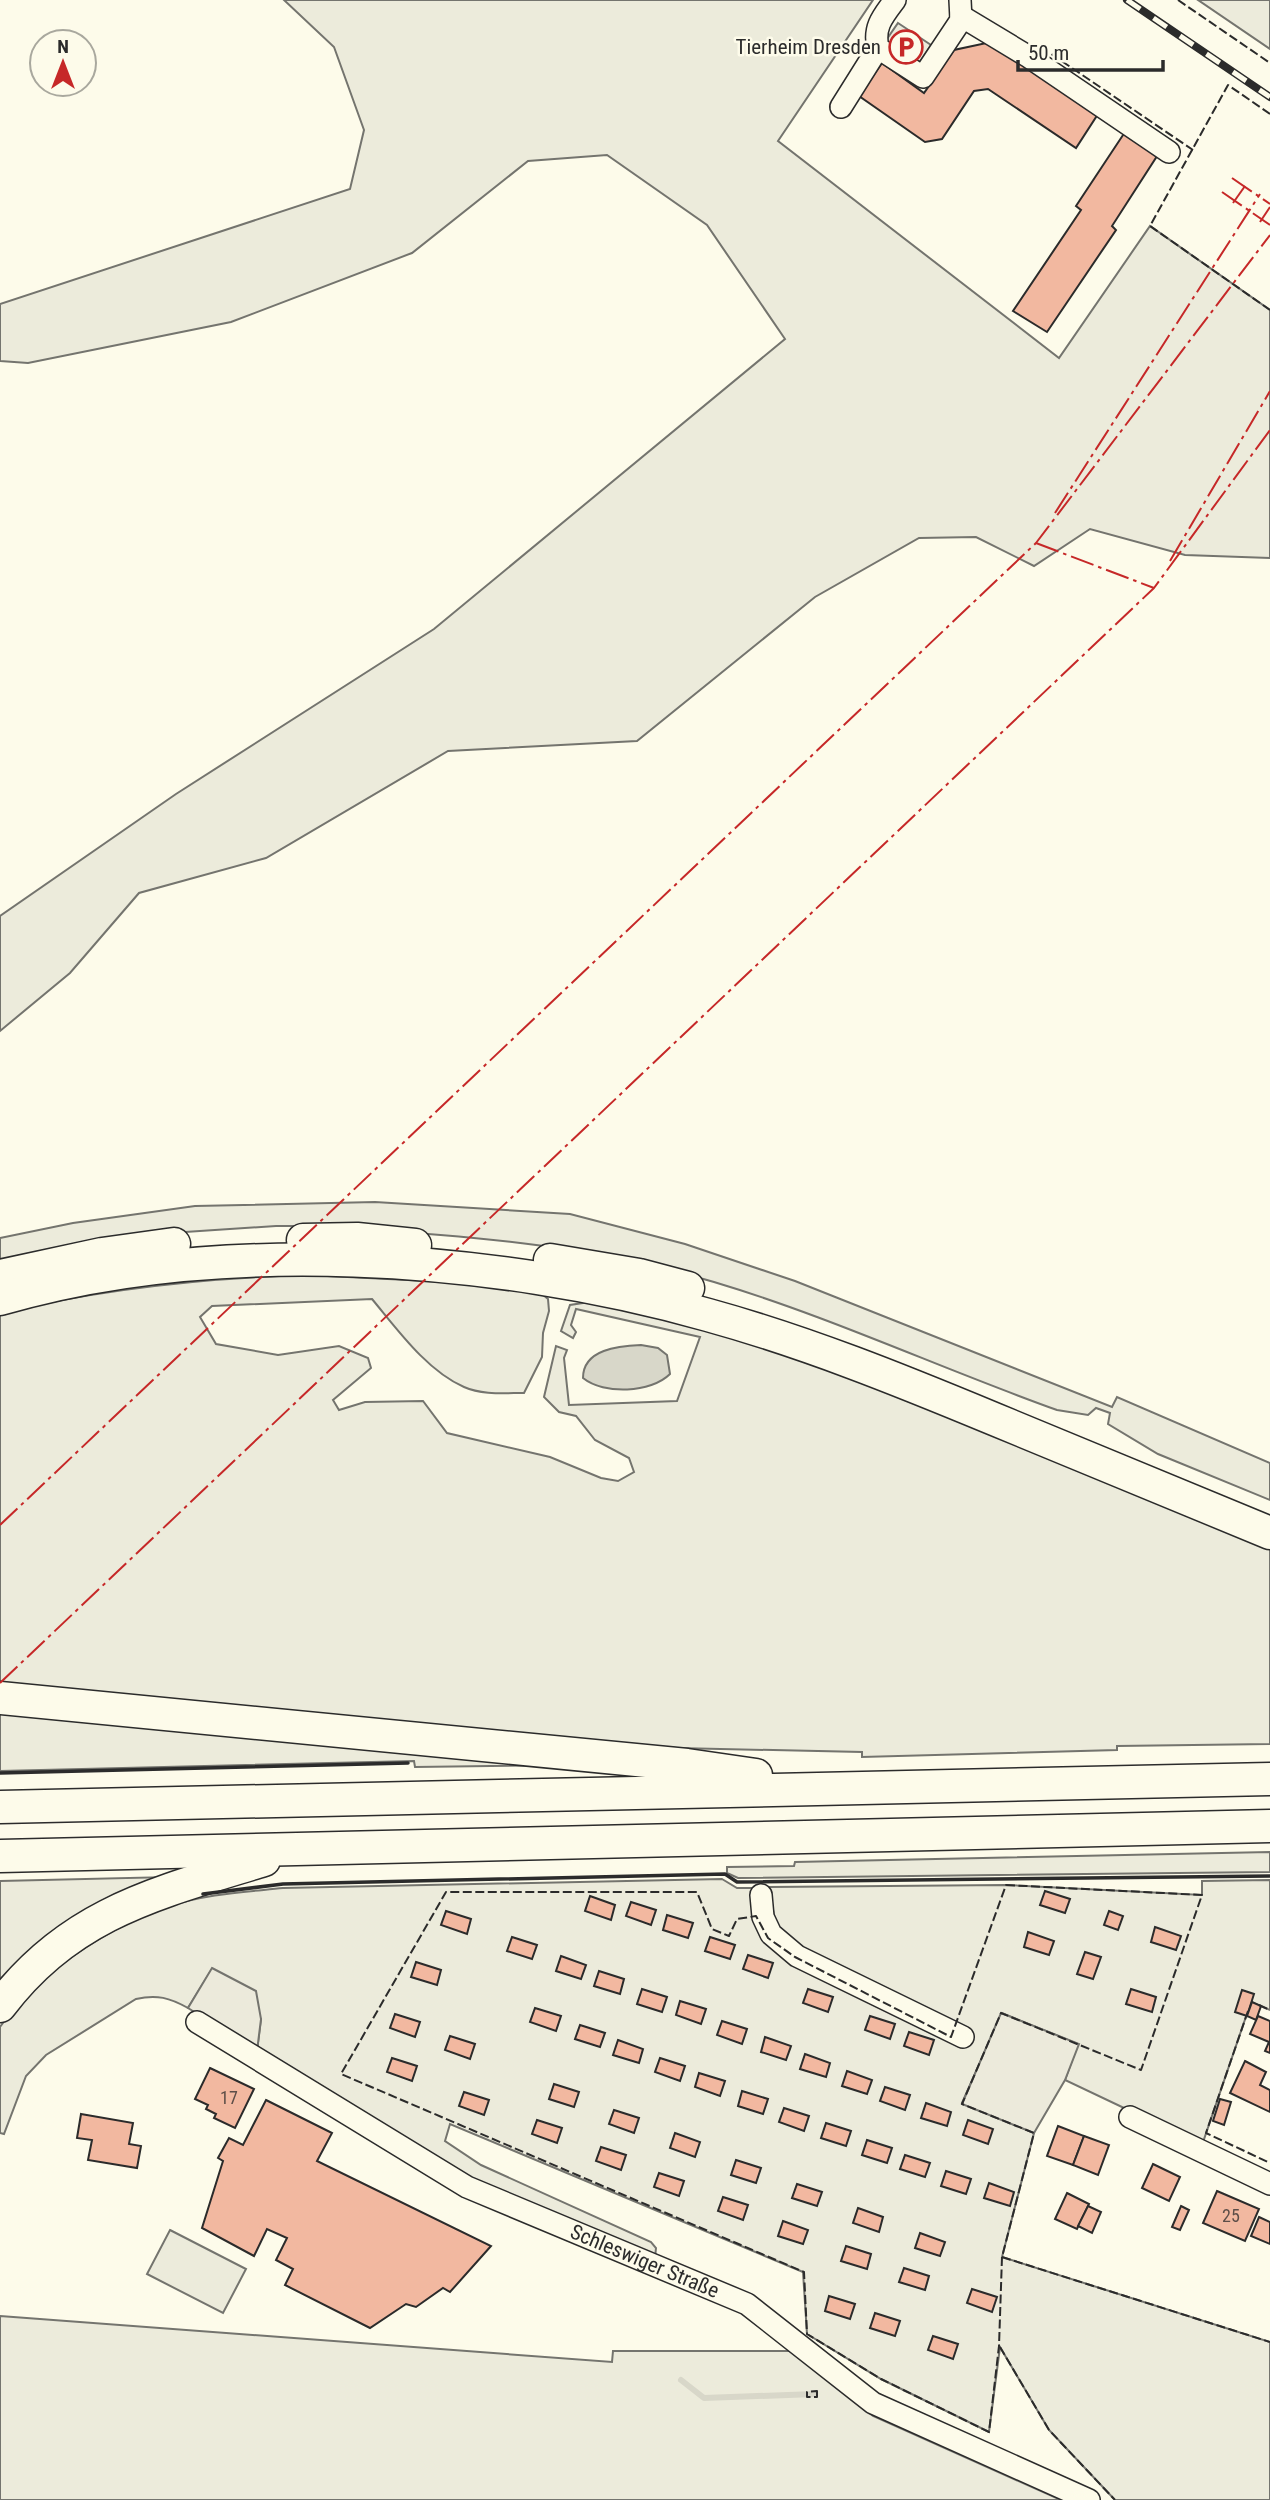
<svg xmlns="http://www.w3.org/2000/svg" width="1270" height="2500" font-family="'Roboto Condensed',sans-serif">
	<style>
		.green { fill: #ecebdb; stroke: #74746e; stroke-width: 2 }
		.parking { fill: #eceadb; stroke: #74746e; stroke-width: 2 }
		.water { fill: #d8d7c9; stroke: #74746e; stroke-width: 2 }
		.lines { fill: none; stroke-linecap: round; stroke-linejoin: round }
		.stream { stroke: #d8d7c9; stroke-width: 6 }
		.building { fill: #f2b8a0; stroke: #2b2b2b; stroke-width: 2 }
		.minor-casing { stroke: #2b2b2b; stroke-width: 24 }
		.highway-casing { stroke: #2b2b2b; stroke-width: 35 }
		.minor { stroke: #fdfbea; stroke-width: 21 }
		.highway { stroke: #fdfbea; stroke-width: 32 }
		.rail-casing { stroke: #2b2b2b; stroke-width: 8 }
		.rail { stroke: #fdfbea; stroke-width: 5; stroke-dasharray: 16; stroke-linecap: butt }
		.fence { stroke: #2b2b2b; stroke-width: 2; stroke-dasharray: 9 3.5; stroke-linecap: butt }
		.wall { stroke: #2b2b2b; stroke-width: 3.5 }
		.power { stroke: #c62828; stroke-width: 2; stroke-dasharray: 24 5 3.5 5; stroke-linecap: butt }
		.labels { text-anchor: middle; stroke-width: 5; stroke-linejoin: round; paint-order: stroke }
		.number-label { font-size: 18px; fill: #5d4e48 }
		.poi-label { font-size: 21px; fill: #2b2b2b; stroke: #fdfbea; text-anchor: end }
		.street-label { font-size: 21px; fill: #2b2b2b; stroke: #fdfbea }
	</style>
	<rect width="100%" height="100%" fill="#fdfbea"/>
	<g class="green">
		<path d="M284 0H873L778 141 1059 358 1150 226 1270 310V558L1185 555 1090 529 1034 566 976 537 919 538 815 597 637 741 448 751 266 858 139 893 70 973 0 1031V916L176 794 434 629 785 339 707 225 607 155 528 161 412 253 231 322 28 363 0 361V304L350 189 364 130 334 47Z"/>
		<path d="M1198 0H1270V49Z"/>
		<path d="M375 1202 570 1214 685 1244 795 1281 1112 1407 1117 1397 1270 1463V1500L1158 1454 1108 1424 1110 1413 1096 1408 1088 1415 1057 1410C942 1369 831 1317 714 1282 600 1248 481 1236 363 1230L362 1226H276L170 1233 0 1262V1238L73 1223 195 1206Z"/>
		<path d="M307 1275 488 1284 542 1294 548 1299 549 1311 543 1333 542 1357 524 1393C504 1393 482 1395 464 1387 427 1371 397 1329 372 1299L212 1306 200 1317 216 1344 278 1355 339 1346 368 1358 371 1368 333 1400 339 1410 365 1402 423 1401 447 1433 550 1457 601 1478 618 1481 634 1472 629 1458 595 1440 576 1416 559 1412 544 1397 556 1346 567 1350 564 1358 569 1405 677 1401 700 1337 576 1309 571 1325 576 1332 573 1338 561 1331 570 1305 596 1301 747 1340 823 1365 1270 1548V1744L1117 1746V1750L862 1757V1752L677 1748 0 1687V1313C101 1289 203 1278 307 1275Z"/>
		<path d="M0 1704 568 1765 415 1767 414 1761 0 1771Z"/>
		<path d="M1270 1852V1872L738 1878 727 1873V1867L794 1866 795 1862Z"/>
		<path d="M169 1877 0 1986V1881Z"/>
		<path d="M722 1879 737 1888H754L756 1916 798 1948 776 1927 769 1887 1006 1885 1202 1895V1881L1270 1880V2010L1251 2002 1202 2145 1065 2080 1078 2044 1002 2013 962 2103 1034 2133 1002 2257 1270 2342V2500H1115L1049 2430 1000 2347 989 2432 881 2379 807 2334 803 2272 450 2124 445 2141 481 2165 651 2242 656 2248 655 2258 476 2185 257 2051 261 2019 212 1969 188 2008C170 1998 157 1994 136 1999L46 2055 26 2076 4 2134 0 2133V2027C38 1973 105 1929 167 1907 204 1894 245 1892 283 1888Z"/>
		<path d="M170 2230 246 2269 223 2313 147 2274Z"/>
		<path d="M0 2316 612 2362 613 2351H795L873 2416 1061 2500H0Z"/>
	</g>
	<g class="parking">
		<path d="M898 23 931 45 914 71 880 49Z"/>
		<path d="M212 1968 256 1991 261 2019 257 2051 188 2008Z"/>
		<path d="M1001 2013 1079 2044 1065 2080 1034 2133 962 2104Z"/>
	</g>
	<path class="water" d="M641 1345 658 1348 667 1355 670 1374C651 1393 604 1395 583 1378 583 1349 619 1346 641 1345Z"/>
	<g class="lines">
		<path class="stream" d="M681 2380 704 2398 815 2394"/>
	</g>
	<g class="building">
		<path d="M991 42 1098 114 1076 148 988 89 974 91 942 139 925 142 859 96 882 63 924 93 954 50Z"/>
		<path d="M1125 132 1159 153 1112 226 1116 230 1047 332 1013 311 1081 210 1076 206Z"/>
		<path d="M1045 1891 1070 1899 1065 1913 1040 1905Z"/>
		<path d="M590 1896 615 1905 611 1920 585 1911Z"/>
		<path d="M631 1902 656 1910 651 1925 626 1916Z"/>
		<path d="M446 1911 471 1919 467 1934 441 1925Z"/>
		<path d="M1109 1911 1123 1916 1118 1930 1104 1925Z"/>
		<path d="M667 1915 693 1923 688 1938 663 1930Z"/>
		<path d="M1155 1927 1181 1936 1176 1950 1151 1942Z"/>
		<path d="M1028 1932 1054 1941 1049 1955 1024 1947Z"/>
		<path d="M512 1937 537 1945 532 1959 507 1951Z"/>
		<path d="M710 1937 735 1945 730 1959 705 1951Z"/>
		<path d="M1085 1952 1101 1957 1093 1979 1077 1974Z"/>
		<path d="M748 1955 773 1963 768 1978 743 1969Z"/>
		<path d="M561 1956 586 1965 581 1979 556 1971Z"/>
		<path d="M416 1962 441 1970 437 1985 411 1977Z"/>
		<path d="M599 1971 624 1979 620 1994 594 1986Z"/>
		<path d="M642 1989 667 1997 662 2012 637 2004Z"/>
		<path d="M808 1989 833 1997 828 2012 803 2003Z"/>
		<path d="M1131 1989 1156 1997 1152 2012 1126 2004Z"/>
		<path d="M1242 1990 1254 1994 1247 2016 1235 2012Z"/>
		<path d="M680 2001 706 2009 701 2024 676 2015Z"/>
		<path d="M1252 2002 1261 2006 1256 2020 1247 2016Z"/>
		<path d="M535 2008 561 2016 556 2031 530 2022Z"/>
		<path d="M395 2014 420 2022 415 2037 390 2028Z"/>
		<path d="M870 2016 895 2024 890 2039 865 2030Z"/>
		<path d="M1258 2016 1270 2021V2053L1265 2051 1269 2042 1250 2034Z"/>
		<path d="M722 2021 747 2029 742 2044 717 2035Z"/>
		<path d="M580 2025 605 2033 600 2047 575 2039Z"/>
		<path d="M909 2032 934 2040 929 2055 904 2046Z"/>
		<path d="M450 2036 475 2044 470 2059 445 2050Z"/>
		<path d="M765 2037 791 2046 786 2060 761 2052Z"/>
		<path d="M618 2040 643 2049 639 2063 613 2055Z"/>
		<path d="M805 2054 830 2063 826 2077 800 2069Z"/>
		<path d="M392 2058 417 2066 412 2081 387 2072Z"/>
		<path d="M660 2058 685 2066 680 2081 655 2072Z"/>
		<path d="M1245 2061 1266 2072 1260 2085 1270 2090V2112L1230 2093Z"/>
		<path d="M210 2068 254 2089 235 2128 214 2118 216 2114 206 2109 208 2105 195 2099Z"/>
		<path d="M847 2071 872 2080 867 2094 842 2086Z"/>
		<path d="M699 2073 725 2081 720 2096 695 2087Z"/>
		<path d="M554 2084 579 2092 574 2107 549 2099Z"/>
		<path d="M885 2087 910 2095 905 2110 880 2101Z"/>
		<path d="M742 2091 768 2099 763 2114 738 2106Z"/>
		<path d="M464 2092 489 2100 484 2115 459 2106Z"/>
		<path d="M1220 2099 1231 2102 1224 2125 1213 2121Z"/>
		<path d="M266 2100 332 2133 317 2161 491 2246 450 2292 443 2288 416 2307 406 2304 370 2328 285 2285 293 2269 276 2260 287 2238 267 2229 254 2256 202 2228 223 2161 218 2158 229 2138 243 2145Z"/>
		<path d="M926 2103 951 2112 947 2126 921 2118Z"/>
		<path d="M784 2108 809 2116 804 2131 779 2122Z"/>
		<path d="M614 2110 639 2118 634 2133 609 2124Z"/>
		<path d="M81 2114 133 2123 129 2144 141 2146 137 2168 88 2160 92 2140 77 2138Z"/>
		<path d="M537 2120 562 2128 557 2143 532 2134Z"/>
		<path d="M968 2120 993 2129 988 2144 963 2135Z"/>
		<path d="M826 2123 851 2131 846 2146 821 2138Z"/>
		<path d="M1058 2126 1084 2136 1073 2165 1047 2156Z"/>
		<path d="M675 2133 700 2142 695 2157 670 2148Z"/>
		<path d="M1084 2136 1109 2145 1098 2175 1073 2165Z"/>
		<path d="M867 2140 892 2148 887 2163 862 2155Z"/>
		<path d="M601 2147 626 2155 621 2170 596 2161Z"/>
		<path d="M905 2155 930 2163 925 2177 900 2169Z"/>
		<path d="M736 2160 761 2168 756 2183 731 2175Z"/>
		<path d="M1153 2164 1180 2177 1169 2201 1142 2188Z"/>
		<path d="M946 2171 971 2179 966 2194 941 2186Z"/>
		<path d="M659 2173 684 2181 679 2196 654 2187Z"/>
		<path d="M989 2183 1014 2192 1010 2206 984 2198Z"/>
		<path d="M797 2184 822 2192 817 2206 792 2198Z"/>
		<path d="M1217 2191 1259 2209 1245 2241 1203 2223Z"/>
		<path d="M1067 2193 1089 2204 1077 2229 1055 2219Z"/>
		<path d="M723 2197 748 2205 743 2220 718 2211Z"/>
		<path d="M1088 2206 1101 2212 1092 2233 1078 2226Z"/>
		<path d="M1181 2206 1189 2210 1180 2230 1172 2227Z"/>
		<path d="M858 2208 883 2217 879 2232 853 2223Z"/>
		<path d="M1259 2217 1270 2222V2244L1251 2236Z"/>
		<path d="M783 2221 808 2230 803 2244 778 2236Z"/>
		<path d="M920 2233 945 2242 940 2256 915 2248Z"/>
		<path d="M846 2246 871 2254 867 2269 841 2261Z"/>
		<path d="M904 2268 929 2276 925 2290 899 2282Z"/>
		<path d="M972 2289 997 2297 992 2312 967 2303Z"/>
		<path d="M829 2296 855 2304 850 2319 825 2311Z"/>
		<path d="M875 2313 900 2321 895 2336 870 2328Z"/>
		<path d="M933 2336 958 2344 953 2359 928 2350Z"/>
	</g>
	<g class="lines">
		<defs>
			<g id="minor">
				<path d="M895 0C883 16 873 27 878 48L923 77 961 20 960 0"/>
				<path d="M961 16 1029 57 1169 152"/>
				<path d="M841 107 878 48"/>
				<path d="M761 1895 763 1917 771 1934 797 1956 963 2037"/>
				<path id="s1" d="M197 2022 467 2187 747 2304 873 2403 1089 2500"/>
				<path d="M1130 2117 1270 2184"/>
			</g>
			<g id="highway">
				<path d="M303 1240 357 1239 415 1245"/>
				<path d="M550 1260 639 1275 688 1288"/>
				<path d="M0 1276 102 1254 174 1244"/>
				<path d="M0 1299C215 1236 493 1254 708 1315 806 1342 900 1380 994 1419 1086 1457 1178 1495 1270 1533"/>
				<path d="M0 1698 687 1765 756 1775"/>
				<path d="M0 1807 1270 1779"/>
				<path d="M0 1856 1270 1826"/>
				<path d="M0 2006C70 1913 157 1893 264 1860"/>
			</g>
		</defs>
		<use href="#minor" class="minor-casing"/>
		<use href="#highway" class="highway-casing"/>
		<use href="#minor" class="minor"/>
		<use href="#highway" class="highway"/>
		<defs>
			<path id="rail" d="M1127 0 1270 97"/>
		</defs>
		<use href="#rail" class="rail-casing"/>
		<use href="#rail" class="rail"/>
		<g class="fence">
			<path d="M1178 0 1270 63"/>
			<path d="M1033 52 1038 45 1193 150"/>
			<path d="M1270 114 1228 85 1150 226 1270 310"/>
			<path d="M1006 1885 1202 1895 1141 2070 1001 2013 962 2104 1034 2133 1002 2257 999 2346 989 2432 881 2379 807 2334 804 2272 341 2074 446 1892H697L712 1929 729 1936 737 1919 756 1916 768 1938 795 1957 951 2037Z"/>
			<path d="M1259 2005 1270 2010"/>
			<path d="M1248 2011 1206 2133 1270 2163"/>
			<path d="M1002 2257 1270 2342"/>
			<path d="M1000 2347 1049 2430 1115 2500"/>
			<path d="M817 2391V2397H807V2392Z"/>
		</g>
		<g class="wall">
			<path d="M0 1773 408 1763"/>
			<path d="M203 1894 283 1884 725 1874 737 1882 1270 1876"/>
		</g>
		<g class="power">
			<path d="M1232 178 1270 204"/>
			<path d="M1222 192 1270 225"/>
			<path d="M1233 203 1245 186"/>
			<path d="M1260 222 1270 207"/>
			<path d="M1055 513 1260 194"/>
			<path d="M1036 543 1154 588"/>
			<path d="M1170 561 1270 391"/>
			<path d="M0 1525 1036 543 1270 235"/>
			<path d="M0 1683 1154 588 1270 430"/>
		</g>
	</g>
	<defs>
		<symbol id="parking-ring" viewBox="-11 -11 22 22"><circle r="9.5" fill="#fdfbea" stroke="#c62828" stroke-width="1.5"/><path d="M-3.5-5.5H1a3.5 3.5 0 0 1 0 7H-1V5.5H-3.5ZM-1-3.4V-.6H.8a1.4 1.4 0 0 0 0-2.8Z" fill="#c62828"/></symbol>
	</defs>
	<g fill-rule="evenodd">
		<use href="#parking-ring" x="887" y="28" width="38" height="38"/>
	</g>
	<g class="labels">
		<g class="number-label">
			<text x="229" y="2104">17</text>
			<text x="1231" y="2222">25</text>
		</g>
		<g class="poi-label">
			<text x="881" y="54">Tierheim Dresden</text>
		</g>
		<g class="street-label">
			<text dy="7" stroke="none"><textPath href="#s1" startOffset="509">Schleswiger Straße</textPath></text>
		</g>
	</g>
	<g transform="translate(63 63)"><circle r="33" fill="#fdfbea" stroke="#a9a89e" stroke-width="2"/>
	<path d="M0-5L12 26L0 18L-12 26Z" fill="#c62828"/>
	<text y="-10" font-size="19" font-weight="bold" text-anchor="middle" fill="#2b2b2b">N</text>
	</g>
	<path d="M1018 60v10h145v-10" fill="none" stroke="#2b2b2b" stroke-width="3.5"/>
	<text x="1028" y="60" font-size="21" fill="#2b2b2b" stroke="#fdfbea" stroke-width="5" paint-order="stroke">50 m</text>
</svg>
